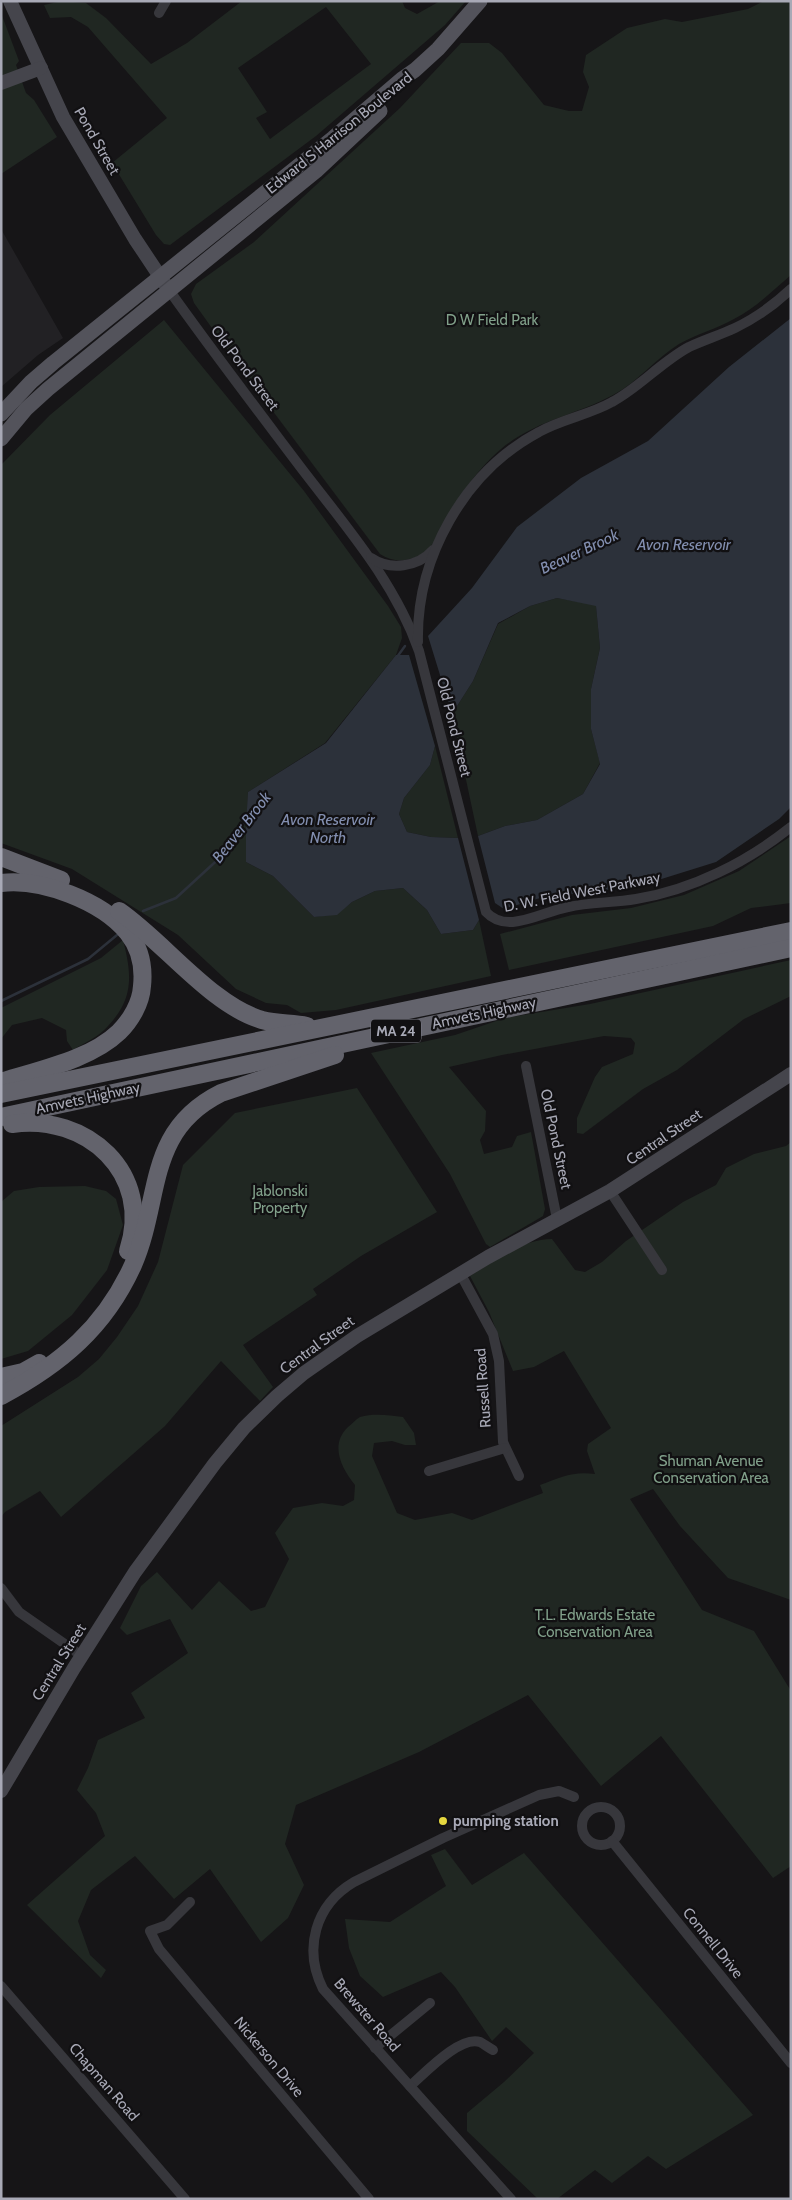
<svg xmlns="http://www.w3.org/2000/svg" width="792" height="2200" font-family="Cabin,sans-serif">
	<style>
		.built { fill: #222124 }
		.green { fill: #202722; fill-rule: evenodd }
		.water { fill: #2c313a }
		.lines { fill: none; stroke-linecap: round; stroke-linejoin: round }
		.stream { stroke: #2c313a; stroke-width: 2.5 }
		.street { stroke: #37373c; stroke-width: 10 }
		.secondary { stroke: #45454c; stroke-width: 14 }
		.primary { stroke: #53535b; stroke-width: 15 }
		.highway { stroke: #63636c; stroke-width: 18 }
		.poi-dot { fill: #e5d73f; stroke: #111012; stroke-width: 2 }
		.labels { text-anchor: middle; stroke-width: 4.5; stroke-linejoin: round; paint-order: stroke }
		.shield { fill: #111012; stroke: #7b7b85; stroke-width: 1 }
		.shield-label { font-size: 14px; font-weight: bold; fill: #a8a9b6 }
		.street-label { font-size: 15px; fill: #a8a9b6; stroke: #111012 }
		.park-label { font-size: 15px; fill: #81a08a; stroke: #111012 }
		.poi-label { font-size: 15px; font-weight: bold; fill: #a8a9b6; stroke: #111012; text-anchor: start }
		.water-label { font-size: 16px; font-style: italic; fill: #828eaf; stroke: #111012 }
	</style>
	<rect width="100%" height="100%" fill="#161517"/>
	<path class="built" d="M1 229 63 338 38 355 1 387Z"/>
	<g class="green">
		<path d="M62 1 86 3 106 18 151 64 187 43 242 1H402L405 8 417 14 440 1H466L445 25 316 136 170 245 164 244 156 235 112 163 167 118 88 27 71 17 50 18 44 5ZM326 7 371 64 270 139 256 118 267 112 238 68Z"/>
		<path d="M764 1H791V275C772 291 756 308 734 319 716 329 697 334 679 344 655 359 638 382 613 395 576 415 534 421 501 449 488 460 476 474 466 488 453 506 444 530 431 546 418 561 396 565 380 554L242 370 194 303 191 294 196 284 254 242 400 108 461 43H489L502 53 544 105 569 111H582L589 87 583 72 586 55 627 28 665 19 682 22 748 9Z"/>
		<path d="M1 13 19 61 16 65 26 93 34 100 57 137 1 174Z"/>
		<path d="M164 320 304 491 388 606 401 627 402 638 396 655 325 743 248 792 246 862 273 876 314 917 337 914 352 902 375 891 403 888 427 910 441 934 473 930 479 920 491 976 336 1010 301 1013 287 1005 266 1003 236 989 178 935 72 869 1 843V465L50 415Z"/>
		<path d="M557 598 596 605 600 648 591 689V729L600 763 583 794 537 820 505 826 478 836 452 714 473 681 498 624 530 606Z"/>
		<path d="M435 746 458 838 431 837 407 832 399 814 404 798 430 765Z"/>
		<path d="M791 836V903L751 908 713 926 509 970 500 934 572 915 631 908 684 895 739 871Z"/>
		<path d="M123 940C132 975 134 998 108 1026 100 1036 84 1043 73 1050L67 1041 66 1030 42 1018 12 1025 1 1039V1008L101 958Z"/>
		<path d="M791 960V996L744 1019 677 1070 643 1089 583 1134 577 1133V1118L595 1077 602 1067 633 1054 635 1043 631 1038 604 1036 502 1055 449 1067 486 1111 485 1131 480 1140 484 1154 512 1147 517 1136 531 1132 545 1209 543 1216 490 1247 486 1244 450 1174 371 1053 455 1035 505 1018 590 1004Z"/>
		<path d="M357 1088 437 1212 361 1256 313 1289 317 1295 243 1345 273 1387 260 1401 221 1361 165 1426 61 1517 40 1491 5 1512 1 1517V1426L78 1377 99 1359 117 1337 138 1306 158 1262 183 1165 235 1113Z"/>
		<path d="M791 1142V1600L728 1578 680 1526 653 1489 630 1499 702 1610 754 1631 791 1691V1866L773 1878 661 1736 601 1786 528 1695 419 1752 296 1805 285 1844 304 1885 288 1918 261 1942 210 1869 174 1899 135 1856 91 1890 78 1921 90 1955 106 1970 101 1978 27 1905 105 1836 96 1813 77 1790 88 1768 98 1740 145 1718 131 1693 188 1653 170 1619 127 1635 120 1628 141 1586 157 1572 192 1610 219 1581 251 1611 265 1607 289 1559 275 1533 293 1508 322 1503 343 1506 354 1500 355 1485C342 1469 329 1445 348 1427 352 1424 356 1419 360 1417 373 1413 389 1415 403 1417L414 1433 416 1445H405L392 1441 374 1443 372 1456 397 1513 415 1520 452 1513 472 1520 543 1493 540 1485C561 1477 573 1471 595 1474L587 1451 588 1444 611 1428 564 1351 534 1367 513 1371 489 1312 470 1276C494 1261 523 1239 552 1239L575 1270 585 1272 602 1262 626 1241 683 1202 716 1185 726 1168 754 1154 786 1146Z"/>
		<path d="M85 1186 106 1191 116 1199 123 1225 107 1270 72 1315 28 1351 1 1359V1202L14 1191 39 1187Z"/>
		<path d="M445 1849 472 1885 524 1853 753 2115 666 2169 648 2156 612 2183 595 2170 557 2199H538L467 2131V2113L504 2082 534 2053 506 2027 492 2041 455 1987 441 1972 383 1997 360 1976 349 1948 345 1919 390 1922 446 1886 431 1855Z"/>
	</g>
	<g class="water">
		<path d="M791 318V807L779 819 716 862 639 886 540 898 504 909 495 903 478 836 505 826 537 820 583 794 600 764 591 729V689L600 648 596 606 557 598 530 606 498 623 473 681 452 714 428 636 472 588 517 527 581 478 648 441 729 367Z"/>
		<path d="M396 655H409L435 746 430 765 404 798 399 814 407 832 431 837 458 838 479 920 473 930 441 934 427 910 403 888 375 891 352 902 337 915 314 917 273 876 246 862V825L248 792 326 743Z"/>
	</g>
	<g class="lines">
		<g class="stream">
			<path d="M397 657 405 646"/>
			<path d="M143 911 176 898 225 853 247 818"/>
			<path d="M1 1001 88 959 117 935"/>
		</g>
		<g class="street">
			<path d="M159 13 166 1"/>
			<path d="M169 290C213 352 259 412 305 473 348 529 395 583 419 651L486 912C507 935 541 912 568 907 590 902 613 903 636 899 692 890 747 862 791 827"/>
			<path d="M371 558C390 571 418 567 433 550"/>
			<path d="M418 642C416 558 464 472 539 432 562 419 589 415 612 402 640 387 661 362 689 347 704 340 720 335 735 328 756 318 774 305 791 289"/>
			<path d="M526 1066 557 1219"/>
			<path d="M610 1191 662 1270"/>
			<path d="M460 1273 493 1334 499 1361 503 1442 519 1476"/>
			<path d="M429 1471 505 1448"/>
			<path d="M1 1588 19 1612 82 1656"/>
			<circle cx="601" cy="1826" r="19"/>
			<path d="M612 1841 791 2063"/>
			<path d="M190 1902 167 1925 150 1931 159 1949 369 2199"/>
			<path d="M1 1986 185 2199"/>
			<path d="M375 2048 430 2003"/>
			<path d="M410 2086C424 2074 460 2035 480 2042 484 2044 489 2048 493 2050"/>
			<path d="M511 2199 323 1989C303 1949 315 1905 354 1882L443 1838 539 1795 559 1791 574 1797"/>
		</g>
		<g class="secondary">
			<path d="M10 1 63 117 135 239 169 290"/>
			<path d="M1 83 41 68"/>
			<path d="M1 1791 74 1668 135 1572 215 1463 244 1428 277 1396 304 1373 357 1336 488 1257 610 1191 791 1074"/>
		</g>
		<g class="primary">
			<path d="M1 414 31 382 53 363 333 138 402 79 415 70 438 49 480 1"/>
			<path d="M1 439 26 409 48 389 316 171 380 111"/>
		</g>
		<g class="highway">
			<path d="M1 857 61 880"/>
			<path d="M1 883C41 878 102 901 128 933 140 948 144 967 142 986 141 1003 131 1020 119 1032 90 1060 38 1070 1 1082"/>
			<path d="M119 911C164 942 211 1005 262 1020 277 1024 292 1023 307 1026"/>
			<path d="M1 1094 791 931"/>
			<path d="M1 1117 791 948"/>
			<path d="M12 1124C86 1113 154 1173 128 1251"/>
			<path d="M1 1377 23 1372 39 1363"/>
			<path d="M1 1396C61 1364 105 1327 133 1265 162 1198 145 1131 221 1093L335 1055"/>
		</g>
	</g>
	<circle class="poi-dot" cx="443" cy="1821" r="5"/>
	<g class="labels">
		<rect class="shield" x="371" y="1019.5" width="50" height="23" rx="4"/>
		<g class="shield-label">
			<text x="396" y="1036">MA 24</text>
		</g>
		<g class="street-label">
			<text transform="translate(339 133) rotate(-39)" y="5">Edward S Harrison Boulevard</text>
			<text transform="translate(97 141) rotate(60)" y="5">Pond Street</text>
			<text transform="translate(245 368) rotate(53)" y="5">Old Pond Street</text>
			<text transform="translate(454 727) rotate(76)" y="5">Old Pond Street</text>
			<text transform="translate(582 892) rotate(-11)" y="5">D. W. Field West Parkway</text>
			<text transform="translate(484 1013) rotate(-12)" y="5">Amvets Highway</text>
			<text transform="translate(88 1098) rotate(-12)" y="5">Amvets Highway</text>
			<text transform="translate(664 1137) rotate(-34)" y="5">Central Street</text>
			<text transform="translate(556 1139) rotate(78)" y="5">Old Pond Street</text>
			<text transform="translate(317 1345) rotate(-36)" y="5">Central Street</text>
			<text transform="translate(483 1388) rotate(-94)" y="5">Russell Road</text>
			<text transform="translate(59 1662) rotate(-58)" y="5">Central Street</text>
			<text transform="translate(713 1943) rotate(51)" y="5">Connell Drive</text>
			<text transform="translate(367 2015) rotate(49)" y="5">Brewster Road</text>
			<text transform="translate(269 2057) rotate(50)" y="5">Nickerson Drive</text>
			<text transform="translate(104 2082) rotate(49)" y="5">Chapman Road</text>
		</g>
		<g class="park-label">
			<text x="492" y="325">D W Field Park</text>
			<text x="280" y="1196">Jablonski<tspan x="280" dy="17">Property</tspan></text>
			<text x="711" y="1466">Shuman Avenue<tspan x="711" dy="17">Conservation Area</tspan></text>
			<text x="595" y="1620">T.L. Edwards Estate<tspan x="595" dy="17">Conservation Area</tspan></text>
		</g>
		<g class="poi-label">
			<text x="453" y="1826">pumping station</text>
		</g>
		<g class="water-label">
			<text x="684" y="550">Avon Reservoir</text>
			<text transform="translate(579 551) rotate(-25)" y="6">Beaver Brook</text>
			<text x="328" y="825">Avon Reservoir<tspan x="328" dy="18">North</tspan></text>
			<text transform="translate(241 827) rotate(-52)" y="6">Beaver Brook</text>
		</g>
	</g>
	<rect width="792" height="2200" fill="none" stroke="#a8a9b6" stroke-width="5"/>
</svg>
